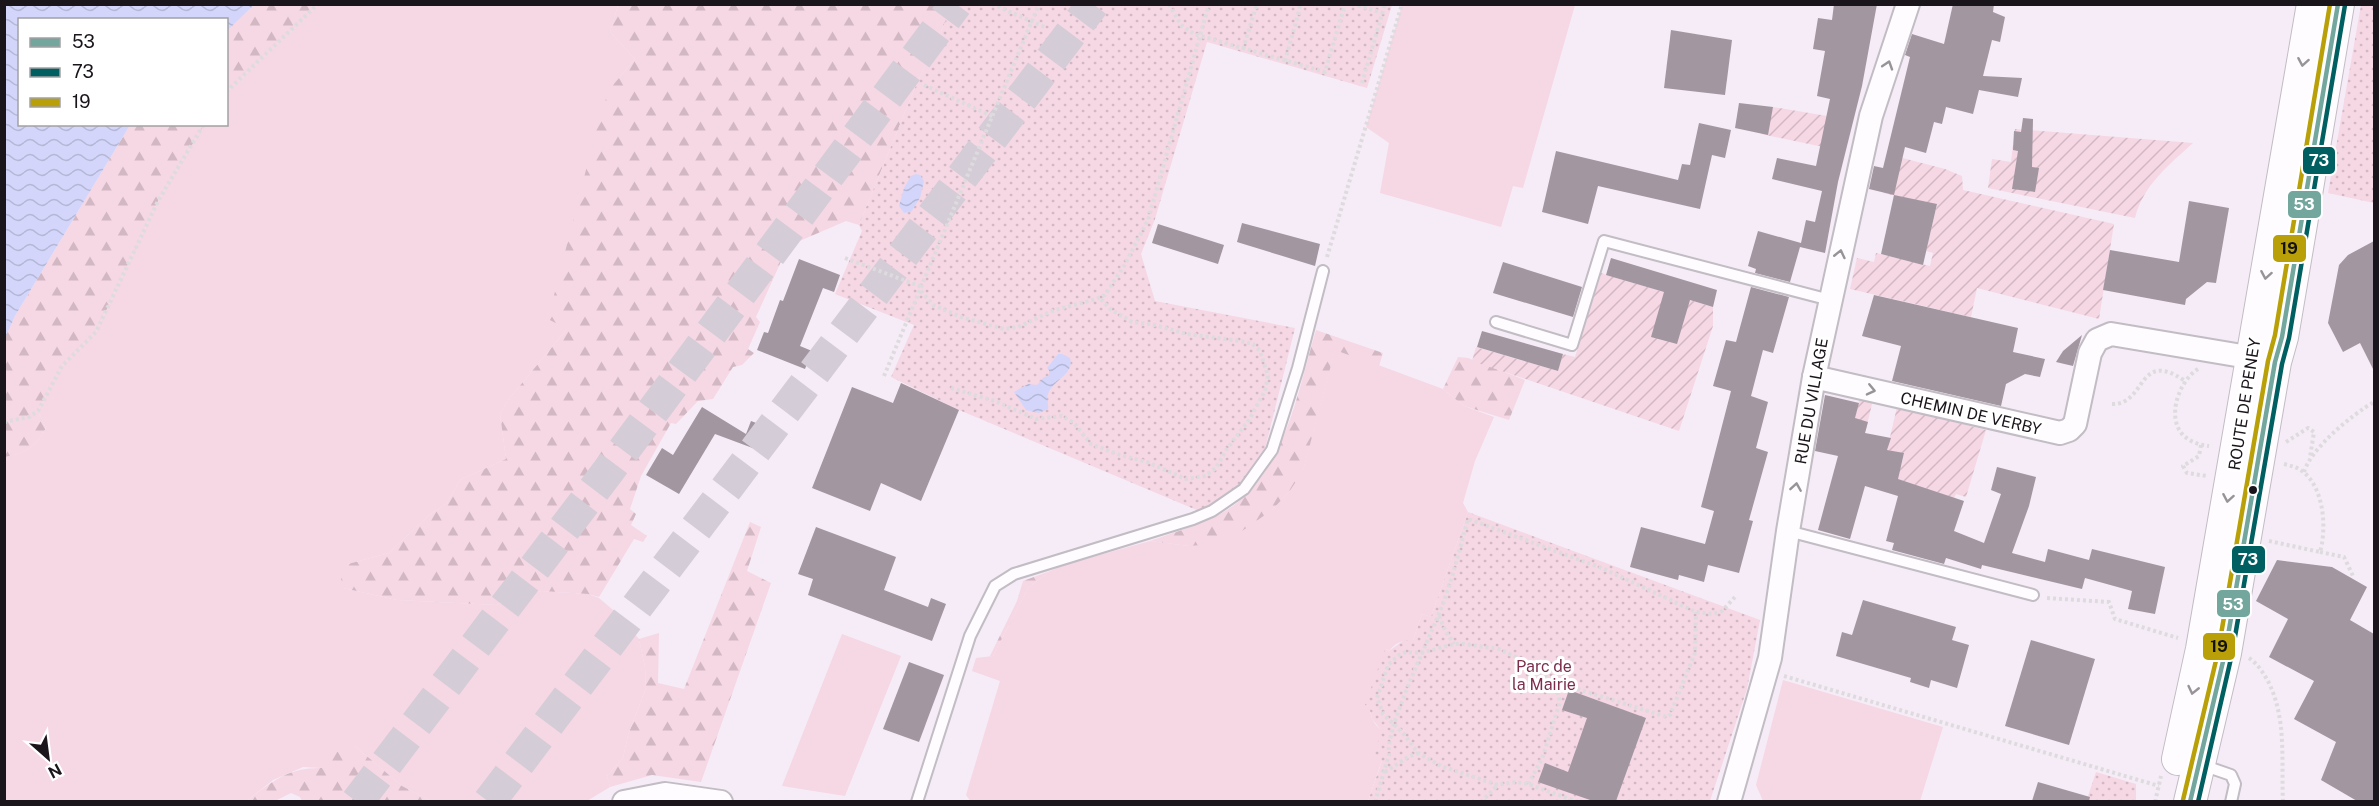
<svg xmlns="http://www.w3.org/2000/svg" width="2379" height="806" font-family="'Public Sans',sans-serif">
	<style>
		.grass { fill: #f6d7e4 }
		.forest { fill: url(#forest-firs) }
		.park { fill: url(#park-dots) }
		.garden { fill: url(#garden-furrows) }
		.water { fill: url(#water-waves) }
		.building { fill: #a296a1 }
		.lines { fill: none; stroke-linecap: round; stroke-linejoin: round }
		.motorway-tunnel { stroke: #d4ccd6; stroke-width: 33; stroke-dasharray: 33 16; stroke-linecap: butt }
		.service-casing { stroke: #c2bcc4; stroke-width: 14 }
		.minor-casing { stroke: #c2bcc4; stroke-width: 26 }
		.secondary-casing { stroke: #c2bcc4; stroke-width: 34 }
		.path { stroke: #dedbde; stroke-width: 4; stroke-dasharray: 3 3; stroke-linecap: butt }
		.service { stroke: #fefcfe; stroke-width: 10 }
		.minor { stroke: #fefcfe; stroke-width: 22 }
		.secondary { stroke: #fefcfe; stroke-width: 32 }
		.bus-1-casing { stroke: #fff; stroke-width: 9 }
		.bus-2-casing { stroke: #fff; stroke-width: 9 }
		.bus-3-casing { stroke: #fff; stroke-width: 9 }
		.bus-1 { stroke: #73a69d; stroke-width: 4.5 }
		.bus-2 { stroke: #005f61; stroke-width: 4.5 }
		.bus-3 { stroke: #baa008; stroke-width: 4.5 }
		.oneway { stroke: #979498 }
		.bus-dot { fill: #1a141b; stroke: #fff; stroke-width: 2 }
		.labels { text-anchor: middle; stroke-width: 6; stroke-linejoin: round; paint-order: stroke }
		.street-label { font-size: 16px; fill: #1a141b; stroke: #fff }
		.park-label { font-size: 16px; fill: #7b2d4c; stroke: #fff }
		.line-badge { stroke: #fff; stroke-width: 2 }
		.badge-label { font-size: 16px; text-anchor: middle; font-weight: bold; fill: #fff }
		.pale-badge-label { font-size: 16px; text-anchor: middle; font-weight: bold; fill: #111 }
	</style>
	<defs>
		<pattern id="forest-firs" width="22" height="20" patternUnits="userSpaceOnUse" patternTransform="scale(1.5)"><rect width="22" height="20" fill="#f6d7e4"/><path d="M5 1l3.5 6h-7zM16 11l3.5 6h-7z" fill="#d2b8c3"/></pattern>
		<pattern id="park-dots" width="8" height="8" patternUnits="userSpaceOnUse" patternTransform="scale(1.5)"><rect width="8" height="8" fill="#f6d7e4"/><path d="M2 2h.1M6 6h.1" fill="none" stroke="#d2b8c3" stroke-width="1.8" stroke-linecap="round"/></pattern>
		<pattern id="garden-furrows" width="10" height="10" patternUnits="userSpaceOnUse" patternTransform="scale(1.5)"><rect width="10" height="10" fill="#f6d7e4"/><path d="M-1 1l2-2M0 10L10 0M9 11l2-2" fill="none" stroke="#d2b8c3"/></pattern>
		<pattern id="water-waves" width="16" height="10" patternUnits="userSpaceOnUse" patternTransform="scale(1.5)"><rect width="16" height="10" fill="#d3d6fa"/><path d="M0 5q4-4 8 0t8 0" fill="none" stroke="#b5b7d6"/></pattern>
	</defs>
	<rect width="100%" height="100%" fill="#f5ecf7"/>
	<g class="grass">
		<path d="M317 5H618L610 32 635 59 613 85 567 329 508 400 500 414 506 459 460 480 447 503 428 516 389 553 348 564 343 588 397 600 497 605 521 593 542 591 588 594 599 598 619 615 639 639 645 667 646 688 628 735 623 758 607 776 610 787 587 801H431L402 786 355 746 322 768 303 767 273 780 247 801H5L4 457C27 452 34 449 46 428L38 411 62 366 96 332 158 201 204 125 226 124 227 92 307 17Z"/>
		<path d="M1402 5H1575L1523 188 1513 186 1501 227 1380 193 1389 143 1366 127Z"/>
		<path d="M1335 349 1443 389 1464 406 1494 417 1475 461 1463 503 1468 512 1431 617 1422 614 1413 640C1403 640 1396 642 1389 651L1386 649 1366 705 1370 706C1370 717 1373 724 1383 731L1374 757 1382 760 1368 801 971 802 966 795 1000 681 972 671 976 658 993 656 1028 588 1050 571 1067 564 1150 541 1189 546 1272 510 1288 493 1303 470Z"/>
		<path d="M842 634 901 656 845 796 782 786Z"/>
		<path d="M1783 680 1943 727 1920 801H1763L1756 785Z"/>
	</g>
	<g class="forest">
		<path d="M254 5H317L307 17 227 92V31Z"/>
		<path d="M618 5H953L914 90 859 225 846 221 788 246 756 317 760 322 748 349 754 353 742 365 733 367 713 399 698 401 676 424 671 423 641 476 630 509 636 514 631 525 647 536 643 542 634 539 599 597 588 594 542 591 521 593 497 605 397 600 343 588 341 578 348 564 389 553 428 516 447 503 460 480 506 459 500 414 508 400 567 329 548 319 602 107 613 85 635 59 610 32Z"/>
		<path d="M130 125H204L158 201 96 332 62 366 38 411 46 428C34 449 27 452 5 457L4 338 15 316Z"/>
		<path d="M1316 330 1383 353 1379 366 1335 350 1303 471 1289 492 1272 510 1242 531 1211 544 1189 546 1150 541C1179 530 1214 522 1238 502 1287 462 1299 387 1316 330Z"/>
		<path d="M1458 357 1468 358 1525 380 1509 420 1464 406 1443 389Z"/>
		<path d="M750 522 761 527 747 571 771 583 701 782 652 775 610 787 607 776 623 758 628 735 646 688 645 667 639 639 659 633 658 683 684 689Z"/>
		<path d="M1050 571 1028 588 993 656H990L1017 601 1023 581Z"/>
		<path d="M355 746 402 786 431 801H302L300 797 291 793 275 801H247C271 782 289 767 322 768L324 756Z"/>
	</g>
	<g class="park">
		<path d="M953 5H1392L1367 88 1207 42 1155 219 1141 254 1155 301 1295 328 1265 449 1238 487 1211 507 1199 511 959 410 891 377 914 325 835 294 862 231 859 225 914 90Z"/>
		<path d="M2361 5H2374V203L2328 193Z"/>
		<path d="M1468 512 1760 620 1747 689 1710 801H1368L1382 761 1373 757 1382 731 1372 719 1369 706 1365 705 1385 649 1389 651 1404 640H1413L1422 614 1431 617Z"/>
		<path d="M2096 772 2136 784V801L2086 802Z"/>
	</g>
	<g class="garden">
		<path d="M1773 107 1827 116 1828 148 1761 134Z"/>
		<path d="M2015 129 2193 143C2169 165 2143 185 2135 218L1988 188 1992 159 2011 162Z"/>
		<path d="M1891 155 1945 169 1962 176 1963 190 2114 224 2099 319 1977 288 1971 317 1850 289 1857 258 1874 262 1876 253 1901 259 1914 254 1913 262 1930 266 1933 253 1926 251 1937 205 1883 193Z"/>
		<path d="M1601 273 1713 307V326L1679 431 1472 361 1476 347 1558 371 1563 354 1575 357Z"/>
		<path d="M1860 397 1873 400 1865 433 1852 430Z"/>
		<path d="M1897 407 1986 430 1966 497 1956 494 1954 498 1891 477V464L1901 466 1904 454 1887 450Z"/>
	</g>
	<g class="water">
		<path d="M5 4 254 5 227 31 226 20H20V124L130 125 15 316 5 338Z"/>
		<path d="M916 174 920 175 924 181 920 198 911 212 904 213 899 206 904 188 911 176Z"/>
		<path d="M1058 354H1062L1070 358C1075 374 1053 380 1048 394 1046 399 1049 404 1048 409L1039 413 1026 410 1014 392 1028 384 1037 385 1044 377 1049 376V370L1047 368Z"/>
	</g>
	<g class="building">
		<path d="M1834 4H1877L1862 86 1838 182 1825 253 1800 247 1790 282 1755 273 1756 269 1748 266 1758 231 1801 243 1806 220 1815 222 1822 191 1772 179 1777 158 1816 166 1830 99 1817 96 1825 51 1813 49 1818 18 1832 20Z"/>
		<path d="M1953 4H1994L1993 12 2005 17 2000 42 1992 40 1983 76 2022 78 2018 97 1979 90 1973 114 1946 107 1942 124 1934 122 1926 153 1905 147 1894 195 1869 189 1874 166 1883 168 1910 57 1905 55 1912 34 1944 44Z"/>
		<path d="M1671 30 1732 40 1725 95 1664 88Z"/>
		<path d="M1739 103 1773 107 1768 135 1735 128Z"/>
		<path d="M2023 118 2033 119 2032 167 2039 168 2035 192 2012 189 2018 151 2013 150 2014 131 2021 132Z"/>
		<path d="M1699 123 1731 130 1725 158 1712 155 1700 209 1598 186 1588 224 1542 212 1556 151 1678 180 1682 164 1690 165Z"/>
		<path d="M1894 195 1937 204 1923 265 1881 254Z"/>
		<path d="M2189 201 2229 208 2216 283 2207 282 2186 299 2185 305 2103 290 2110 250 2179 262Z"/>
		<path d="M1242 223 1320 244 1315 266 1237 242Z"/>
		<path d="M1158 224 1224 245 1218 264 1152 243Z"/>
		<path d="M2374 241V371L2360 343 2343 352 2328 323 2339 265 2348 255Z"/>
		<path d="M1611 258 1717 290 1713 307 1690 300 1677 344 1651 337 1664 292 1606 275Z"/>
		<path d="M799 259 840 275 834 292 823 288 800 346 812 351 805 369 757 350 764 332 768 333 780 300 783 301Z"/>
		<path d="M1503 262 1582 287 1573 317 1493 293Z"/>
		<path d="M1751 287 1789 297 1773 353 1763 350 1751 396 1768 402 1756 448 1768 452 1749 520 1753 521 1739 573 1708 565 1704 582 1679 575 1678 580 1630 567 1641 527 1705 544 1714 511 1701 507 1731 391 1713 386 1726 340 1736 342Z"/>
		<path d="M1874 295 2018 328 2013 352 2045 359 2040 377 2025 374 2006 384 2001 406 1892 381 1901 346 1862 336Z"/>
		<path d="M1482 331 1563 354 1558 371 1477 347Z"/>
		<path d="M2082 335 2073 366 2056 362 2063 351Z"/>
		<path d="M901 383 959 410 921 501 881 483 870 511 812 488 852 387 893 403Z"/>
		<path d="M1825 395 1859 403 1855 418 1868 422 1865 433 1891 438 1887 450 1904 453 1898 479 1964 501 1954 531 1984 543 2001 494 1991 490 1997 467 2036 477 2029 506 2012 553 2045 562 2048 549 2089 560 2092 549 2165 567 2155 614 2128 609 2132 591 2085 578 2082 589 1982 565 1981 569 1946 558 1944 564 1892 550 1894 543 1886 541 1898 496 1865 486 1850 539 1818 530 1838 456 1815 451Z"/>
		<path d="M702 407 746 434 751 421 775 430 766 453 715 434 679 494 646 475 662 448 673 455Z"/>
		<path d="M816 527 896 557 884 590 928 607 931 598 946 604 932 641 808 595 813 579 798 574Z"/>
		<path d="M2277 560 2332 567 2367 587 2350 620 2374 634V801H2357L2321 780 2336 742 2294 719 2314 681 2269 657 2288 619 2256 601Z"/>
		<path d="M1863 600 1956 627 1952 640 1969 645 1957 688 1931 680 1929 688 1910 682 1911 678 1836 656 1842 632 1852 635Z"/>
		<path d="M2031 640 2095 659 2069 745 2005 726Z"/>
		<path d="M909 662 944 675 919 742 883 729Z"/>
		<path d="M1569 690 1646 718 1616 801H1593L1538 782 1545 763 1568 772 1587 718 1562 710Z"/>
		<path d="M2038 782 2090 797 2089 801H2032Z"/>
	</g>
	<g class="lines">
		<g class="motorway-tunnel">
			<path d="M357 802 609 470 956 4"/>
			<path d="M489 802 1093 4"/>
		</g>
		<defs>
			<g id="service">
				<path d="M1496 322 1572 345 1604 241 1830 300"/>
				<path d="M1788 531 2033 595"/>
				<path d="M2202 765 2231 775 2235 784 2231 802"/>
				<path d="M917 802 970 636 995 586 1014 574 1193 519 1212 511 1244 489 1272 450 1298 368 1323 271"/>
			</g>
			<g id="minor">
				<path d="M1814 377 2060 433 2069 430 2075 424 2090 353 2097 340 2111 334 2266 360"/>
				<path d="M624 802 665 794 721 802"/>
				<path d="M1729 802 1770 658 1788 531 1814 377 1871 116 1908 4"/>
			</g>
			<g id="secondary">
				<path d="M2178 759 2202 649 2313 4"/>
				<path d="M2190 802 2225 653 2275 362 2282 337 2338 4"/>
			</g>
		</defs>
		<use href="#service" class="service-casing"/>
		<use href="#minor" class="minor-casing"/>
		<use href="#secondary" class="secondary-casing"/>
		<g class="path">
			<path d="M992 4 1047 28"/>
			<path d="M1169 4 1181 25 1194 34 1325 72 1345 4"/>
			<path d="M1352 4 1383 13"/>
			<path d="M1243 49 1257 4"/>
			<path d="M1285 61 1301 4"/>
			<path d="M1362 83 1385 4"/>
			<path d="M924 85 994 117"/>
			<path d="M226 92 318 4"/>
			<path d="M1327 257 1402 4"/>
			<path d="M845 258 922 287"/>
			<path d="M921 291 933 305 961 317 1004 329 1018 327 1052 311 1096 299 1105 295 1124 266 1148 220 1209 4"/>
			<path d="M2198 369C2179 381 2166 417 2183 435 2190 442 2200 445 2209 446"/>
			<path d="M884 376 1039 4"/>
			<path d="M951 388 995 401 1036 419 1062 416 1074 423 1091 444 1120 455 1147 462 1186 479 1205 476 1216 468 1226 450 1249 420 1265 391 1268 376 1260 351 1253 344 1240 341 1187 334 1151 324 1132 322 1110 309 1100 298"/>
			<path d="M2112 404C2147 405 2137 348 2185 381"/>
			<path d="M4 422 29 417 38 411 62 366 96 332 158 201 204 124"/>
			<path d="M2286 442 2308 428 2314 432 2310 457"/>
			<path d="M2201 445 2199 456 2183 466 2187 473 2207 476"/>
			<path d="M2304 472C2311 448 2353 414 2374 402"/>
			<path d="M2269 541 2320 552C2327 528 2324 487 2302 471 2297 467 2291 466 2284 464"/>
			<path d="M2320 552 2344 557 2353 576"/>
			<path d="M2047 598 2109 602 2115 619 2178 638"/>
			<path d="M1439 616 1446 632 1454 644"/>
			<path d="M2249 658C2258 664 2264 674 2269 683 2287 721 2281 760 2283 802"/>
			<path d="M1784 676 2159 786"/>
			<path d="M1385 772 1408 757 1418 753"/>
			<path d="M1528 784 1542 759 1560 702 1555 682"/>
			<path d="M1375 802 1389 755C1384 733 1428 641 1438 616 1451 586 1459 551 1468 519L1602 568 1696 612 1713 614 1722 611 1735 597"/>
			<path d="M1481 802 1498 785"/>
			<path d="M1578 802 1528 784 1516 782 1498 785 1441 766 1418 753 1403 733 1383 714 1377 698 1388 665 1399 655 1406 652 1421 653 1454 644H1464L1499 649 1518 658 1555 682 1667 717 1670 715 1695 653 1696 612"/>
			<path d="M2155 802 2161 776"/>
		</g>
		<use href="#service" class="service"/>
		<use href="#minor" class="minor"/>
		<use href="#secondary" class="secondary"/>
		<defs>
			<path id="bus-1" d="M2190 802 2225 653 2275 362 2282 337 2338 4"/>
			<path id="bus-2" d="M2198 802 2232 654 2282 364 2289 338 2345 5"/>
			<path id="bus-3" d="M2183 800 2218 652 2268 361 2275 335 2330 4"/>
		</defs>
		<use href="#bus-1" class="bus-1-casing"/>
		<use href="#bus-2" class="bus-2-casing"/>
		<use href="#bus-3" class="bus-3-casing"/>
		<use href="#bus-1" class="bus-1"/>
		<use href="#bus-2" class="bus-2"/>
		<use href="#bus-3" class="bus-3"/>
	</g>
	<defs><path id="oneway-chevron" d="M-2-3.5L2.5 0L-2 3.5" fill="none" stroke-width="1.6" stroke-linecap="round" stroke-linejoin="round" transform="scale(1.5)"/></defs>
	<g class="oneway">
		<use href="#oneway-chevron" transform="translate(2303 62) rotate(100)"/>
		<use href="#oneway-chevron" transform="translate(1888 65) rotate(-72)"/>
		<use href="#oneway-chevron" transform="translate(1840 254) rotate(-77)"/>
		<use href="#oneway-chevron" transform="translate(2266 275) rotate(100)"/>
		<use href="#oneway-chevron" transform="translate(1871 390) rotate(13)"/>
		<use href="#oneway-chevron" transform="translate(1796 487) rotate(-81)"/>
		<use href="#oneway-chevron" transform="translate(2228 498) rotate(100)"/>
		<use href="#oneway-chevron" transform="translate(2193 690) rotate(103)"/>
	</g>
	<circle class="bus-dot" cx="2253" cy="490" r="5"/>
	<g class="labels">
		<g class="street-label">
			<text transform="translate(1811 401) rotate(-80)" y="6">RUE DU VILLAGE</text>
			<text transform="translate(2244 404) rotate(-81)" y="6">ROUTE DE PENEY</text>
			<text transform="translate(1971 413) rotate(13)" y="6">CHEMIN DE VERBY</text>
		</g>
		<g class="park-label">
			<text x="1544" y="672">Parc de<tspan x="1544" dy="18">la Mairie</tspan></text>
		</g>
	</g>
	<g class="line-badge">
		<rect x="2302" y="146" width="34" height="29" rx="6" fill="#005f61"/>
		<rect x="2287" y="190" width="35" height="29" rx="6" fill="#73a69d"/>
		<rect x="2272" y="234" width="35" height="29" rx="6" fill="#baa008"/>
		<rect x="2231" y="545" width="35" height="29" rx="6" fill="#005f61"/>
		<rect x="2216" y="589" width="35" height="29" rx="6" fill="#73a69d"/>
		<rect x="2202" y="632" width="34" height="29" rx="6" fill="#baa008"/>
	</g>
	<g class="badge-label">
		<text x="2319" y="166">73</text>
		<text x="2304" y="210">53</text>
		<text x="2248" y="565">73</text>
		<text x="2233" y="610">53</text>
	</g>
	<g class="pale-badge-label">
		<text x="2289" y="254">19</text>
		<text x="2219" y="652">19</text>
	</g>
	<rect width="2379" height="806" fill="none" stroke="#1a141b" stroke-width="12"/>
	<rect x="18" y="18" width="210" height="108" fill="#ffffff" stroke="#a3a1a4" stroke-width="1.5"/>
	<rect x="30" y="38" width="30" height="9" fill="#73a69d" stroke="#a3a1a4" stroke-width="1.5"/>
	<text x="72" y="48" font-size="18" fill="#1a141b">53</text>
	<rect x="30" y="68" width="30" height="9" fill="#005f61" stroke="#a3a1a4" stroke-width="1.5"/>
	<text x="72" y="78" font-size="18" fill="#1a141b">73</text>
	<rect x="30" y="98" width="30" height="9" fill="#baa008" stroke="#a3a1a4" stroke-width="1.5"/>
	<text x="72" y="108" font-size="18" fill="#1a141b">19</text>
	<g transform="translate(48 758) rotate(152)" stroke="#ffffff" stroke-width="4.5" paint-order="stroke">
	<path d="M0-4.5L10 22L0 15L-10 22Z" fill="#1a141b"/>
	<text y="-9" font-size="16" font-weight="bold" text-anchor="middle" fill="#1a141b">N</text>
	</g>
</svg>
